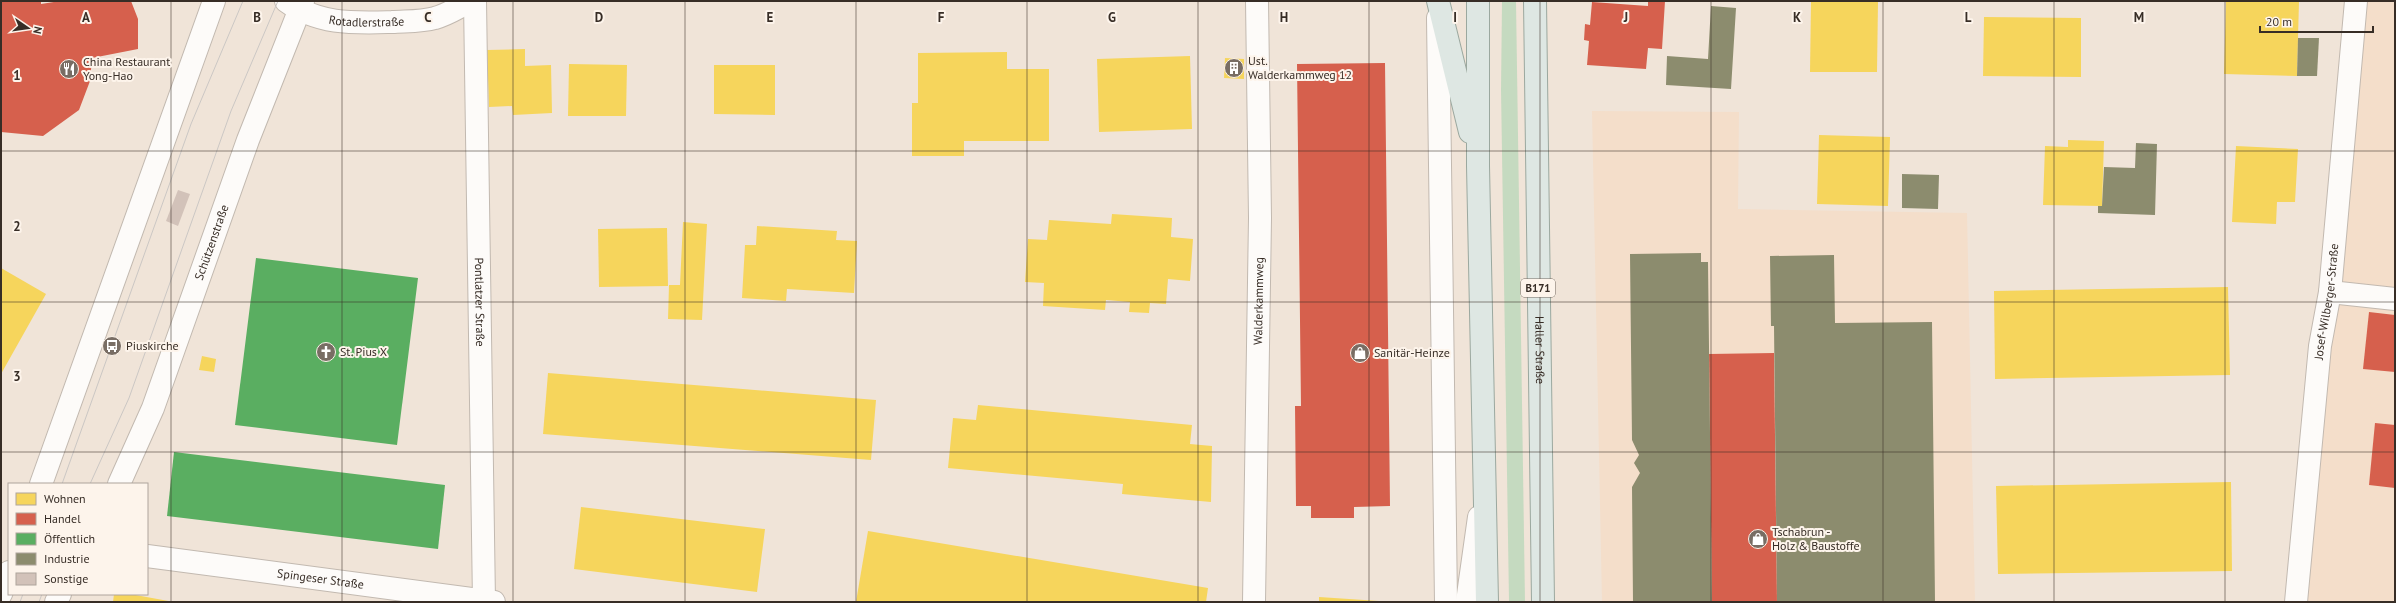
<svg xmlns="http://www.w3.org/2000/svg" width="2396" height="603" font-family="'PT Sans',sans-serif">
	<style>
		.built { fill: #f4deca }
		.green { fill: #c5dac0 }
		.homes { fill: #f6d55c }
		.shops { fill: #d6604d }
		.public { fill: #5aae61 }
		.industry { fill: #8c8c6e }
		.building { fill: #d2c2b9 }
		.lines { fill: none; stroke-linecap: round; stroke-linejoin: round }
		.minor-casing { stroke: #c2b9b0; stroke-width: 24 }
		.major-casing { stroke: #9ba89f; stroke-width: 24 }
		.minor { stroke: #fdfbf9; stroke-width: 22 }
		.major { stroke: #dee7e3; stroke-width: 22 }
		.tram { stroke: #cbc7c4; stroke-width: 1 }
		.grid { fill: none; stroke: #372d26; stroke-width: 1; stroke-opacity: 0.55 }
		.labels { text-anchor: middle; stroke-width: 4; stroke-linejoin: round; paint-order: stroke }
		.shield { fill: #fdf4eb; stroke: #726961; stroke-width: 1 }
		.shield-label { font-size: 11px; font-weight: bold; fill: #372d26 }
		.street-label { font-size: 12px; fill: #372d26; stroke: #fdf4eb }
		.poi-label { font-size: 12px; fill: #372d26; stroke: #fdf4eb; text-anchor: start }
		.grid-label { font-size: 13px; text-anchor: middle; font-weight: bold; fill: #372d26; stroke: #fdf4eb; stroke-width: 4; stroke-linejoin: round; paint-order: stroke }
	</style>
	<rect width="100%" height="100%" fill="#f0e4d8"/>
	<g class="built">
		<path d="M2356 1H2395V602H2296Z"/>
		<path d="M1592 111 1739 112 1738 209 1967 213 1975 602H1602Z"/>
	</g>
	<path class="green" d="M1502 1H1516L1525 602H1509L1501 90Z"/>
	<g class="homes">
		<path d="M1811 1 1878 2 1877 72H1810Z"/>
		<path d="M2226 1H2299L2297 76 2224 74Z"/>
		<path d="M1984 17 2081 18V77L1983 76Z"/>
		<path d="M525 49V66L551 65 552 113 513 115 512 106 489 107 487 50Z"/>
		<path d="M1007 52V69H1049V141H964V156H912V103H918V53Z"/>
		<path d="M1190 56 1192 129 1099 132 1097 59Z"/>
		<path d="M1225 58 1244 59V79L1224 78Z"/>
		<path d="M569 64 627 65 626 116H568Z"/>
		<path d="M714 65H775V115L714 114Z"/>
		<path d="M1819 135 1890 137 1888 206 1817 204Z"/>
		<path d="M2068 140 2104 141 2102 206 2043 205 2045 146 2068 147Z"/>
		<path d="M2236 146 2298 149 2295 202H2277L2276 224 2232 222Z"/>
		<path d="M1112 214 1172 218 1171 237 1193 239 1190 281 1168 279 1166 304 1150 303 1149 313 1129 312 1130 302 1106 300 1105 310 1043 306 1044 283 1025 282 1028 239 1047 240 1049 220 1111 224Z"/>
		<path d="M683 222 707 224 702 320 668 319 669 285H680Z"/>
		<path d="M757 226 837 231 836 240 857 241 854 293 787 289 786 301 742 298 745 245H756Z"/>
		<path d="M667 228 668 286 599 287 598 229Z"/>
		<path d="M1 268 46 294 1 374Z"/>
		<path d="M2228 287 2230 375 1995 379 1994 291Z"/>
		<path d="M202 356 216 359 214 372 199 370Z"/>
		<path d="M548 373 876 400 871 460 543 434Z"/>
		<path d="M978 405 1192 425 1190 444 1212 446 1211 502 1122 494 1123 484 948 468 953 418 976 420Z"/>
		<path d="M2231 482 2232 571 1998 574 1996 486Z"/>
		<path d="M581 507 765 529 757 592 574 569Z"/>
		<path d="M868 531 1208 588 1206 602H856Z"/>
		<path d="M114 594H130L174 602H113Z"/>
		<path d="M1319 597 1379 601V602H1319Z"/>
	</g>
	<g class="shops">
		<path d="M1 1H41V4L60 1H131L138 19V49L92 58 90 81 79 110 43 136 1 132Z"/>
		<path d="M1648 1H1665L1662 49 1648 48 1646 69 1587 65 1589 41 1584 40 1585 24 1590 25 1592 2 1648 6Z"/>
		<path d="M1385 63 1390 506 1354 507V518H1311V506H1296L1295 406H1301L1297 64Z"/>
		<path d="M2369 312 2395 315V372L2363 369Z"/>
		<path d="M1774 353 1777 602H1712L1709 354Z"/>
		<path d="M2375 423 2395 425V488L2369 485Z"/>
	</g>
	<g class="public">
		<path d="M256 258 418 278 397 445 235 425Z"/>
		<path d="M174 452 445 485 438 549 167 516Z"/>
	</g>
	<g class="industry">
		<path d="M1711 6 1736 8 1731 89 1666 85 1667 56 1708 59Z"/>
		<path d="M2298 38H2319L2317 76H2297Z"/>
		<path d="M2136 143 2157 144 2155 215 2098 213V206H2102L2104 167 2135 168Z"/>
		<path d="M1902 174 1939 175 1938 209 1902 208Z"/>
		<path d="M1701 253V262H1708L1712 602H1633L1632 487 1640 473 1634 463 1639 455 1632 440 1630 254Z"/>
		<path d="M1834 255 1835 323 1932 322 1935 602H1777L1774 326H1771L1770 256Z"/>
	</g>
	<path class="building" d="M178 190 190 194 178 226 166 221Z"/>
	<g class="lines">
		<defs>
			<g id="minor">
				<path id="s1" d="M286 1C319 25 354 23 392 22 406 21 421 22 435 18 447 15 459 7 471 1"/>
				<path id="s2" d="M475 1 484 602"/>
				<path d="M1438 18 1446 602"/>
				<path d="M2330 292 2395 299"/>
				<path d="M41 484 214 1"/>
				<path id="s3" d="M119 484 153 408 248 140 303 1"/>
				<path id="s4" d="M147 556 494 602"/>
				<path d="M1 594 9 572"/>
				<path d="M56 602 60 594"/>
				<path id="s5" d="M1254 602 1260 218 1257 1"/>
				<path d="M1467 602 1479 517"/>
				<path id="s6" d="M2296 602 2320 346 2330 292 2356 1"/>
			</g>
			<g id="major">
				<path d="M1438 1 1470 132"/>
				<path d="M1478 1V166L1487 602"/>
				<path id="s7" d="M1535 1 1543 602"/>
			</g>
		</defs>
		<use href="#minor" class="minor-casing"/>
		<use href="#major" class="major-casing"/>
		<use href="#minor" class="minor"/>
		<use href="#major" class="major"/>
		<g class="tram">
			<path d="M62 484 191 124 243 1"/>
			<path d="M90 484 129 398 231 111 278 1"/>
			<path d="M20 602 23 594"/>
			<path d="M39 602 42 594"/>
		</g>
	</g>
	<path class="grid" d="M171 1V602M342 1V602M513 1V602M685 1V602M856 1V602M1027 1V602M1198 1V602M1369 1V602M1540 1V602M1711 1V602M1883 1V602M2054 1V602M2225 1V602M1 151H2395M1 302H2395M1 452H2395"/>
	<defs>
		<symbol id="building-disc" viewBox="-11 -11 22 22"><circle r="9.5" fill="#786d64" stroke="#fdf4eb"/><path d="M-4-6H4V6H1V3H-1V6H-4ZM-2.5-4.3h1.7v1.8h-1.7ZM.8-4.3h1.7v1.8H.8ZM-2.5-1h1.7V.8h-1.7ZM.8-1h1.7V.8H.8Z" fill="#fff"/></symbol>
		<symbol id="restaurant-disc" viewBox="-11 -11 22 22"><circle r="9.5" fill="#786d64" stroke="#fdf4eb"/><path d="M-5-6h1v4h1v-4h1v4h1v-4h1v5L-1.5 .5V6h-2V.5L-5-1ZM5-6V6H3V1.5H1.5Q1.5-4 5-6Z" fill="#fff"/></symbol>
		<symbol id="bus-disc" viewBox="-11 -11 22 22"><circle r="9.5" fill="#786d64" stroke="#fdf4eb"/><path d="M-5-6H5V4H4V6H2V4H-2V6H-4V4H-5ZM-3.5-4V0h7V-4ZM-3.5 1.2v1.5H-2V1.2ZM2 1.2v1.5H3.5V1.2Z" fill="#fff"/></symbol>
		<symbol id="church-disc" viewBox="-11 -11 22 22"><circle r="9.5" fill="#786d64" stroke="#fdf4eb"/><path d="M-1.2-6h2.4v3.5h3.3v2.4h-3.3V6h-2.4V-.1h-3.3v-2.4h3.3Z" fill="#fff"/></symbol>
		<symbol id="shop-disc" viewBox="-11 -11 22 22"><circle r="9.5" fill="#786d64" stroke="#fdf4eb"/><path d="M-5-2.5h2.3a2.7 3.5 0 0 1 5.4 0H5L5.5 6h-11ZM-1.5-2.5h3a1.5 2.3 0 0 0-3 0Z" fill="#fff"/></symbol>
	</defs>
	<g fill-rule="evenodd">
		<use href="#building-disc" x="1223" y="57" width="22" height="22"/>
		<use href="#restaurant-disc" x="58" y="58" width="22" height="22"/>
		<use href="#bus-disc" x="101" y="335" width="22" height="22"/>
		<use href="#church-disc" x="315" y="341" width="22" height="22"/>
		<use href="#shop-disc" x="1349" y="342" width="22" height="22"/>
		<use href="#shop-disc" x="1747" y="528" width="22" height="22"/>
	</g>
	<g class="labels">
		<rect class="shield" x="1521" y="279" width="34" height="18" rx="3"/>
		<g class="shield-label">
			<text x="1538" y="292">B171</text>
		</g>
		<g class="street-label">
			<text dy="4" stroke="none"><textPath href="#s1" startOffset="85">Rotadlerstraße</textPath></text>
			<text dy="4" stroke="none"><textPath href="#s3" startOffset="259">Schützenstraße</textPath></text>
			<text dy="4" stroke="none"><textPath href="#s2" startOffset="301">Pontlatzer Straße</textPath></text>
			<text dy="4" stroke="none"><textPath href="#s5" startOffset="301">Walderkammweg</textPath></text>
			<text dy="4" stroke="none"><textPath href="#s6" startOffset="302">Josef-Wilberger-Straße</textPath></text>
			<text dy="4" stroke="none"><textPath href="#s7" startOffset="349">Haller Straße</textPath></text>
			<text dy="4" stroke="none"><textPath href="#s4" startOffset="175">Spingeser Straße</textPath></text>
		</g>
		<g class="poi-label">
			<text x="1248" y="65">Ust.<tspan x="1248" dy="14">Walderkammweg 12</tspan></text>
			<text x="83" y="66">China Restaurant<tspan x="83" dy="14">Yong-Hao</tspan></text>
			<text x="126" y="350">Piuskirche</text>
			<text x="340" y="356">St. Pius X</text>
			<text x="1374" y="357">Sanitär-Heinze</text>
			<text x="1772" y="536">Tschabrun -<tspan x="1772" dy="14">Holz &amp; Baustoffe</tspan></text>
		</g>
	</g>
	<g class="grid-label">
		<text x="86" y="22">A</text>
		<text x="257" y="22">B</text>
		<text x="428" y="22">C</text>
		<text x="599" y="22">D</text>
		<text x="770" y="22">E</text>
		<text x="941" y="22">F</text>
		<text x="1112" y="22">G</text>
		<text x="1284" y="22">H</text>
		<text x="1455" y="22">I</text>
		<text x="1626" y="22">J</text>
		<text x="1797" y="22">K</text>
		<text x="1968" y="22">L</text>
		<text x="2139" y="22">M</text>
		<text x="17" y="80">1</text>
		<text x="17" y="231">2</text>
		<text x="17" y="381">3</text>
	</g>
	<rect width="2396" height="603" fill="none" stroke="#372d26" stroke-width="4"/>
	<rect x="8" y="483" width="140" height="112" fill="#fdf4eb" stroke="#aea49c"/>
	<rect x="16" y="493" width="20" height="12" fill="#f6d55c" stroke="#aea49c"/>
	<text x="44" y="503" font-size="12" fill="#372d26">Wohnen</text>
	<rect x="16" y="513" width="20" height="12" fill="#d6604d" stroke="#aea49c"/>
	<text x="44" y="523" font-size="12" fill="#372d26">Handel</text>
	<rect x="16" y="533" width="20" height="12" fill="#5aae61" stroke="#aea49c"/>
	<text x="44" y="543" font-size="12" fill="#372d26">Öffentlich</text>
	<rect x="16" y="553" width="20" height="12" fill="#8c8c6e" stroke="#aea49c"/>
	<text x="44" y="563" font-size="12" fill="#372d26">Industrie</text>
	<rect x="16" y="573" width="20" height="12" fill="#d2c2b9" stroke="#aea49c"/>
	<text x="44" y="583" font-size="12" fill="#372d26">Sonstige</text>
	<g transform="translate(28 28) rotate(103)" stroke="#fdf4eb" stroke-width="3" paint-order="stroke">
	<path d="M0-3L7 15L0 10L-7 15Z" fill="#372d26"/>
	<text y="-6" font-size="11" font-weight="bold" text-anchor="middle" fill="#372d26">N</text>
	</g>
	<path d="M2260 26v6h113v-6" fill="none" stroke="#372d26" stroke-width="2"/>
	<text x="2266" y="26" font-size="12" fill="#372d26" stroke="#fdf4eb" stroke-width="3" paint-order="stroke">20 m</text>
</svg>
